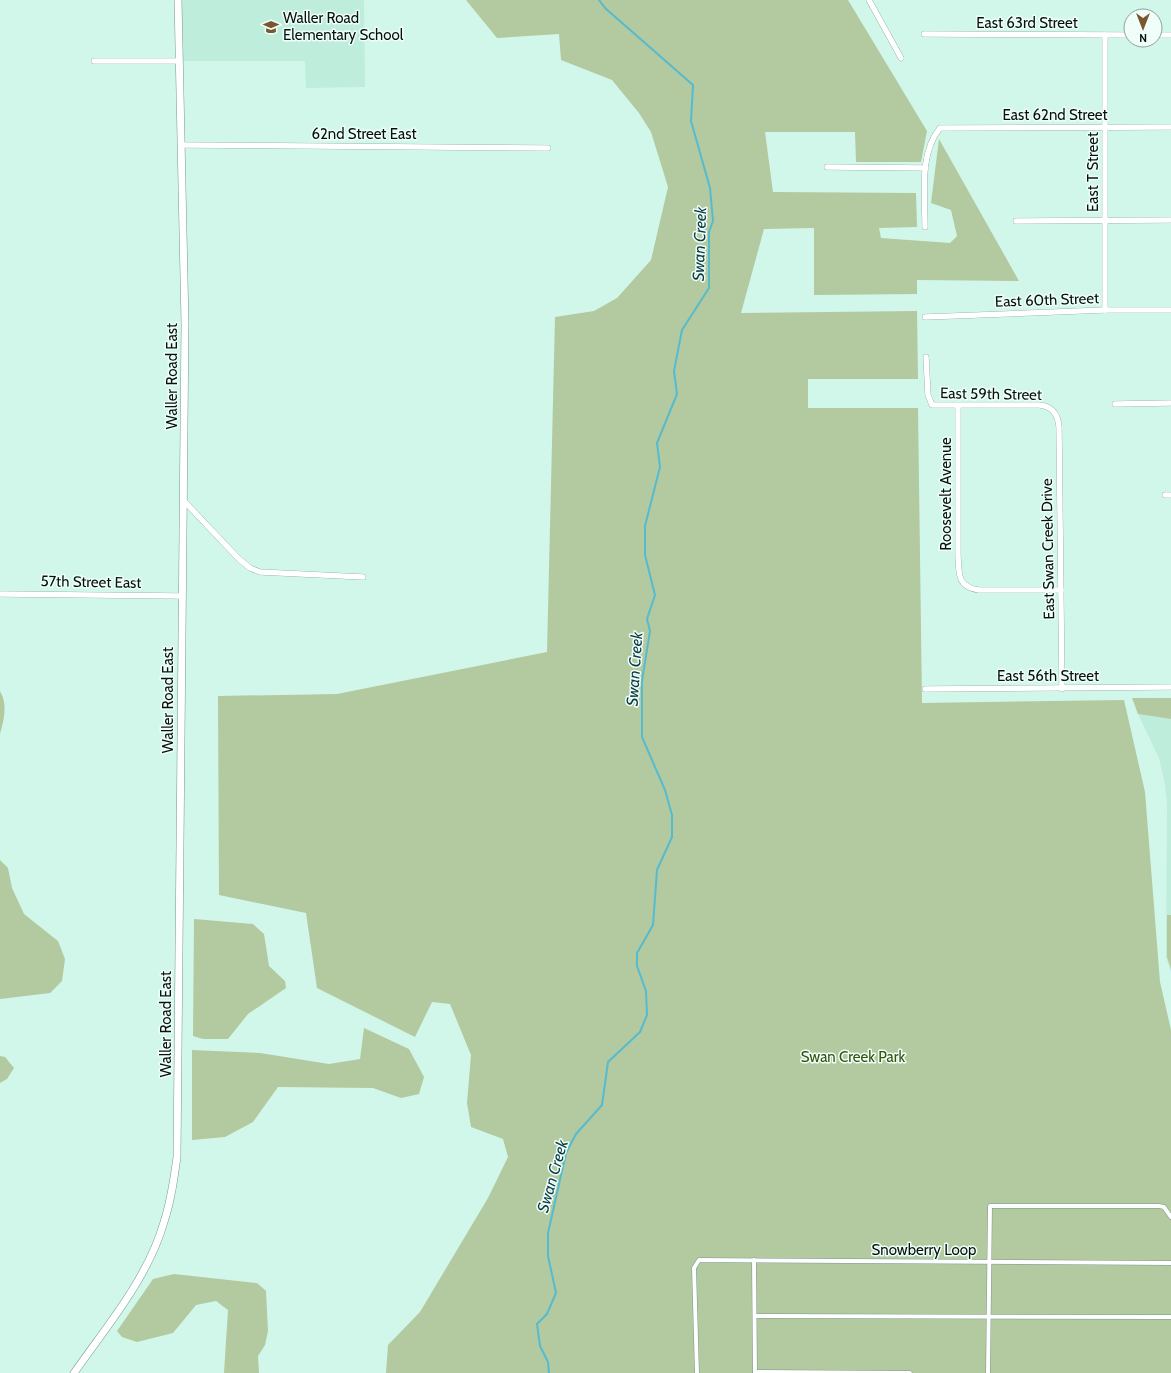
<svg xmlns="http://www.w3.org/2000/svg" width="1171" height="1373" font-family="Cabin,sans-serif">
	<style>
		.built { fill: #beeddc }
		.green { fill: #b3c9a0 }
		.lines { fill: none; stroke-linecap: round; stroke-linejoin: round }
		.stream { stroke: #55bbcf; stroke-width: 2 }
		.pedestrian-casing { stroke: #76998d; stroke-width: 5 }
		.minor-casing { stroke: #76998d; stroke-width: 6 }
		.tertiary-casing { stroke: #76998d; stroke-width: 8 }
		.pedestrian { stroke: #fff; stroke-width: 4 }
		.minor { stroke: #fff; stroke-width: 5.5 }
		.tertiary { stroke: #fff; stroke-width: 7 }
		.labels { text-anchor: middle; stroke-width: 3; stroke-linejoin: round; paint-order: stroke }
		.poi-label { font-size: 15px; fill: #05110d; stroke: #effef9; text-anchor: start }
		.street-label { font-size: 15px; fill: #05110d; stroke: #effef9 }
		.park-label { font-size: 15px; fill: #35530b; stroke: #effef9 }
		.water-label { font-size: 16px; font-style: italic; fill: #093a43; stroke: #effef9 }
	</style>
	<rect width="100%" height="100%" fill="#d1f7ea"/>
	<g class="built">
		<path d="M178 0H364L365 87 306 88 305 61H178Z"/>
		<path d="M1138 714 1171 719V972L1166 957 1167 804 1165 785 1159 758Z"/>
	</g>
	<g class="green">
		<path d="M466 0H848L927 131 921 162H856L855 132H765L773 192 916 193 917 227 879 228 881 238 950 243 957 236 951 210 931 203 939 139 1019 281 917 280V294L814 295V228L764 229 741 313 917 311 918 379H808V408H918L922 703 1124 700 1145 792 1160 982 1171 1030V1373H386L388 1345 420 1312 488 1198 508 1157 503 1139 471 1127 467 1103 471 1055 450 1004 432 1002 415 1037 317 988 306 913 219 895 218 696 337 694 547 652 555 317 594 311 617 298 651 260 668 187 651 132 639 113 612 80 561 60 559 34 497 38Z"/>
		<path d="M0 691C8 705 4 719 0 734Z"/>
		<path d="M1132 698H1171V719L1138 714Z"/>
		<path d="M0 860 8 868 12 888 24 914 58 941 65 959 62 981 50 993 0 999Z"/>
		<path d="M1167 915H1171V969L1167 957Z"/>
		<path d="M194 919 253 924 264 934 269 966 285 981 286 988 248 1014 228 1039H203L193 1036Z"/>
		<path d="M364 1028 409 1049 424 1077 419 1094 401 1098 373 1088 278 1087 253 1122 225 1137 192 1140V1050L260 1053 329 1064 360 1059Z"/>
		<path d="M0 1056 5 1057 14 1068 7 1079 0 1083Z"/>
		<path d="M174 1274 257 1283 266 1291 268 1331 265 1345 258 1356 259 1373H224L228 1310 216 1301 196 1305 173 1333 137 1342 122 1337 117 1331 153 1279Z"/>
	</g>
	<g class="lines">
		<path class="stream" d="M549 1373 548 1362 540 1346 537 1324 547 1314 556 1293 548 1256V1233L566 1153 576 1134 602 1105 608 1062 640 1032 647 1015 646 991 637 966V953L653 925 657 870 672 837V815L665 790 642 737V681L650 631 647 619 655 595 645 555V526L660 467 657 443 677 394 674 371 682 330 709 288V232L713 221 710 188 691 121 693 85 605 8 599 0"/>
		<defs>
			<g id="pedestrian">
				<path d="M754 1260 755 1373"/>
				<path d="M755 1316 1171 1317"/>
				<path d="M755 1372 910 1373"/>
				<path d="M697 1373 694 1268 699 1260 1171 1263"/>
				<path d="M988 1373 990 1206H1159L1164 1207 1171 1217"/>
			</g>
			<g id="minor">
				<path d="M869 0 901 58"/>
				<path d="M924 34 1131 35"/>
				<path d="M1155 35H1171"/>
				<path d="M94 61H178"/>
				<path d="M181 145 548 148"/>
				<path d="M827 167 926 168"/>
				<path d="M1016 221 1171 220"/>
				<path d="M925 227C925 195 919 153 940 128L1171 127"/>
				<path d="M1105 310V35"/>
				<path d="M925 317 1105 310H1171"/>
				<path d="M926 357 928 395 932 405H1039C1052 406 1058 414 1059 427L1062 689"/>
				<path d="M1115 404 1171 403"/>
				<path d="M958 406V555C959 574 957 587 979 590H1061"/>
				<path d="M1165 495H1171"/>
				<path d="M184 501 239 559 250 568 260 572 363 577"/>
				<path d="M0 594 182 596"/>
				<path d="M925 689 1171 687"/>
			</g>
			<path id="tertiary" d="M74 1373C107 1326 148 1278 164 1222 171 1201 174 1179 177 1157L185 324 178 0"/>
		</defs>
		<use href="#pedestrian" class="pedestrian-casing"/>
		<use href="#minor" class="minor-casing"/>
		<use href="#tertiary" class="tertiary-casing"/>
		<use href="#pedestrian" class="pedestrian"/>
		<use href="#minor" class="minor"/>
		<use href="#tertiary" class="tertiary"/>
	</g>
	<defs>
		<symbol id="school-bare" viewBox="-9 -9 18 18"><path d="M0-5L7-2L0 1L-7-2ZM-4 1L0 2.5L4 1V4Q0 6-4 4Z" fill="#7a582f" stroke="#effef9" stroke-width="2.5" paint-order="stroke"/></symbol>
	</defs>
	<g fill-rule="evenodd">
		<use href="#school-bare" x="260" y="16" width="22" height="22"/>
	</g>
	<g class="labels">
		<g class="poi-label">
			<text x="283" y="23">Waller Road<tspan x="283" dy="17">Elementary School</tspan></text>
		</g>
		<g class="street-label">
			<text x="1027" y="28">East 63rd Street</text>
			<text x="1055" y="120">East 62nd Street</text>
			<text x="364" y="139">62nd Street East</text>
			<text transform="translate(1093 172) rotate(-90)" y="5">East T Street</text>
			<text transform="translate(1047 300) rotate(-2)" y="5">East 60th Street</text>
			<text transform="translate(172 376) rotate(-90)" y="5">Waller Road East</text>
			<text transform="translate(991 394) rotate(1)" y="5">East 59th Street</text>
			<text transform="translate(946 494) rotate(-90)" y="5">Roosevelt Avenue</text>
			<text transform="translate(1048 549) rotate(-91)" y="5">East Swan Creek Drive</text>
			<text transform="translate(91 582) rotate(1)" y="5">57th Street East</text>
			<text x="1048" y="681">East 56th Street</text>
			<text transform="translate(168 700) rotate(-90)" y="5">Waller Road East</text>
			<text transform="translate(166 1024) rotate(-90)" y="5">Waller Road East</text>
			<text x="924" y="1255">Snowberry Loop</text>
		</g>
		<g class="park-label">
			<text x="853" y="1062">Swan Creek Park</text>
		</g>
		<g class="water-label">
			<text transform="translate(699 244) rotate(-88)" y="6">Swan Creek</text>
			<text transform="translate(634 669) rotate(-86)" y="6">Swan Creek</text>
			<text transform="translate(552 1176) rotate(-74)" y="6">Swan Creek</text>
		</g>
	</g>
	<g transform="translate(1143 28) rotate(180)"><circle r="19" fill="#effef9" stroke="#919f9b"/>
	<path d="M0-3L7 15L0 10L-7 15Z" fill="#7a582f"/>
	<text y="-6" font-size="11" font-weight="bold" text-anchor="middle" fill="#05110d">N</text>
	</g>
</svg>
